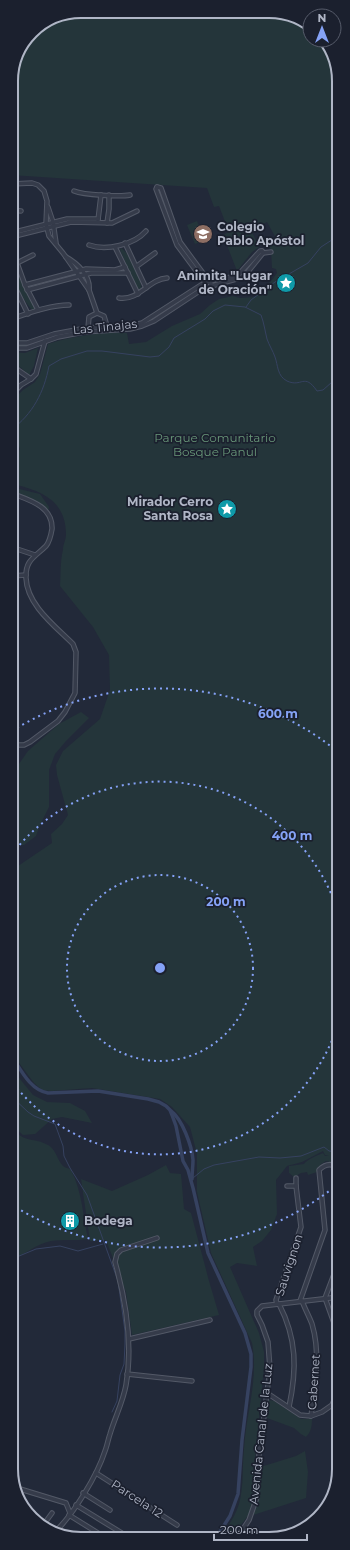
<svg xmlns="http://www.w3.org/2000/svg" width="350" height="1550" font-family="Montserrat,sans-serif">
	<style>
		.green { fill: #24353a }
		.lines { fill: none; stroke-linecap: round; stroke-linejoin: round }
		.stream { stroke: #364260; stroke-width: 1 }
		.canal { stroke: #364260; stroke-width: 3.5 }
		.minor-casing { stroke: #535967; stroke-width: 5.5 }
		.minor { stroke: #353b4a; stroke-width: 3.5 }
		.ring { fill: none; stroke: #85a2f6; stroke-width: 2; stroke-dasharray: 2 4 }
		.labels { text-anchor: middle; stroke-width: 3.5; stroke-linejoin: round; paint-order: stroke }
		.poi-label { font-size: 12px; font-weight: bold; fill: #b0b6c6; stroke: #1b202e; text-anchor: start }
		.street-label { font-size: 12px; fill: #b0b6c6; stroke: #1b202e }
		.park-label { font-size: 12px; fill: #689678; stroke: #1b202e }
		.rim { fill: none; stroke: #b0b6c6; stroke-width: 2 }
		.centre { fill: #85a2f6; stroke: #1b202e; stroke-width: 2 }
		.ring-label { font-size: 12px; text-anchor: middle; font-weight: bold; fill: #85a2f6; stroke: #1b202e; stroke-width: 3.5; stroke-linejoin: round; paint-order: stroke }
	</style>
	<rect width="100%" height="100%" fill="#222939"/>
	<g class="green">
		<path d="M287 13 310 28V40H324L338 72 339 1164 326 1161 321 1164 317 1172 308 1175 307 1172 301 1173 294 1177 289 1173V1166L304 1164C306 1160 318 1155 323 1153L325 1156 329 1155H325L323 1151 302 1162 287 1166 276 1180 277 1214 271 1230 262 1241 253 1247 257 1266 237 1263 230 1267 259 1333 264 1352V1367L254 1469 296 1456 305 1451 308 1472 306 1498 247 1517 231 1538H219C227 1528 235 1517 239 1504 244 1486 242 1468 244 1449 246 1414 259 1378 252 1343L211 1253 197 1192V1154L190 1127 172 1107 160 1099 92 1088 52 1091 42 1090 34 1083 11 1052V894L13 893 18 866 52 843 51 834 62 824 68 815 57 775 56 765 63 751 100 719 110 690 109 655 93 627 60 586C61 574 60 561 63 550 63 544 66 540 66 535 66 502 44 492 17 485L13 464 20 449 18 444 14 443 11 444V402L23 390 35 382 40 374 48 344C74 336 100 332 127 333L129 344 146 342 172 326 200 314 210 305 219 299 233 296 240 298 254 297 272 280 277 273 276 269 272 268 271 249 265 245 277 240 267 222 251 230 259 247 252 252 237 271 223 235 229 232 219 206 214 207 207 188 11 175V76L32 31 54 16Z"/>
		<path d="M197 221 205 240 195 244 187 225Z"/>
		<path d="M121 248C129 252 142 279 141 288L139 289 137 288 120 250Z"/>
		<path d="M11 265 15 267 24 288 35 307 33 310C27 307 14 282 12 275 11 272 11 268 11 265Z"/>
		<path d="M38 348 34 366 29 375 11 359V352L25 353Z"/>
		<path d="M11 487 40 494 49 507 48 513 30 499 11 495Z"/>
		<path d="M81 712 89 718 66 741 55 754 49 770V807L40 825 36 836 24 845 11 846 12 774 28 751 59 724Z"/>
		<path d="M11 1068 33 1095 47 1102 70 1103 85 1111 92 1123 62 1117 52 1119 35 1134 23 1135 11 1124Z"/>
		<path d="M11 1128C26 1144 34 1137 48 1145 56 1149 57 1160 63 1166 65 1168 69 1168 71 1170 82 1191 83 1216 88 1239 75 1241 63 1239 51 1241 36 1244 25 1254 12 1260Z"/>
		<path d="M166 1165 170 1173 181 1174 184 1209 191 1213 209 1281 219 1315 132 1335 126 1292 106 1240 90 1241 81 1179 112 1191 148 1175Z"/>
		<path d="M268 1400 274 1401 301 1419H312C312 1426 311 1432 306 1437L301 1434 294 1428 267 1418 265 1415Z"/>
	</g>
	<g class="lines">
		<g class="stream">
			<path d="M246 307 251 300 275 282 308 263 321 247 338 236"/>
			<path d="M11 430C33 414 44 392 49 366L61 359 87 351H102L150 357 159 356 169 347 174 338 205 319 213 311 225 305 245 307 261 315C264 323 265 331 267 339 269 345 273 351 275 357 278 365 277 376 287 381 302 388 304 372 317 391L323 390 332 382 339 385"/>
			<path d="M11 1096 28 1112 34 1116 55 1124 63 1146 64 1156 70 1168 87 1195 118 1281 125 1331V1344L124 1364 120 1375 117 1401 112 1412"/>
			<path d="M193 1178 204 1169 214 1165 259 1157 280 1158 301 1156 324 1147 329 1151 339 1152"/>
			<path d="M12 1259 36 1249 60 1246 78 1251 103 1244"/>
		</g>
		<g class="canal">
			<path d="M11 1055C21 1070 30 1090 48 1093L98 1091 148 1099 159 1102 166 1106 170 1110 172 1115 176 1126 183 1161 188 1170 193 1188 208 1253 245 1333 251 1354V1367L242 1440 238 1494 230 1516 216 1538"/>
			<path d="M171 1111C182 1119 192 1146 193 1160 193 1166 192 1172 192 1179"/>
		</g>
		<defs>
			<g id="minor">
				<path d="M11 184 32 183 38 185 44 191 47 201 46 224 49 236 63 253 89 290 97 313"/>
				<path d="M157 187 161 188 180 242 211 284"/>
				<path d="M157 187 156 189 177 245 206 284"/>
				<path d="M74 191C84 195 120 197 130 195"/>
				<path d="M48 207 53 222 56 243"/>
				<path d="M11 210 21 211"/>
				<path d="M98 220 101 195"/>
				<path d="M107 223 109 209V195"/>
				<path d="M11 233 67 219H98"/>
				<path d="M11 237 71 222 112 223 137 211"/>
				<path d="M125 243 146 288"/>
				<path d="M89 245C106 251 134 245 146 231"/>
				<path d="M115 247 138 294"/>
				<path d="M263 253 271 252"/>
				<path d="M66 257C77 263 91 276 89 290"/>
				<path d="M11 263H17L33 255"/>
				<path d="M17 263 25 285 38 310"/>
				<path d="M137 266 155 253"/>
				<path d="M11 279 28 314"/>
				<path d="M25 285 86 269 115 270 125 267"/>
				<path d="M27 290 91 273H128"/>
				<path d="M119 298C139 301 149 279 167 278"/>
				<path d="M11 319C29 313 50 305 69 305"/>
				<path d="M88 328 89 317 97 313 104 316 107 326"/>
				<path d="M11 343H27L54 334 81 329 107 326H130L142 323 201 285 214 280 232 277 238 275 260 251H262"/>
				<path d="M11 348H27L58 337 84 332 130 329 142 326 154 321 204 288 240 278 246 274 263 253 262 251"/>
				<path d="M11 362 18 370 31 379"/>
				<path d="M11 395 21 385 31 379 36 374 45 341"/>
				<path d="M11 493C29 500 53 506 52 529 51 535 50 541 46 546 35 557 25 560 26 578 27 605 55 626 73 644L76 652 75 693 65 712 58 721 30 742 24 745H11"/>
				<path d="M11 547 35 555"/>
				<path d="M11 576 26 575"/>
				<path d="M287 1186H296"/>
				<path d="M339 1261 325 1298 334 1323 339 1342"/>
				<path d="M300 1301 325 1230 319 1170C325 1164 332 1163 339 1168"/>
				<path d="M302 1301C305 1309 309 1316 312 1324 321 1354 315 1386 311 1416"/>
				<path d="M277 1304 276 1300 301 1227 296 1186V1178"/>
				<path d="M279 1304C297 1339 297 1369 289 1407"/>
				<path d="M129 1339 210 1320"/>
				<path d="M127 1374 192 1381"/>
				<path d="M267 1393 300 1415 311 1416 322 1412 332 1405 336 1395 339 1374"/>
				<path d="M96 1473 177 1525"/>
				<path d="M20 1489 66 1503 70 1513"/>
				<path d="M83 1493 110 1510"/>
				<path d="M76 1505 130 1538"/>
				<path d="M69 1515 106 1538"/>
				<path d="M44 1524 52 1513"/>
				<path d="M56 1531C74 1513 97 1476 105 1451 107 1446 108 1440 110 1434 115 1417 123 1402 126 1385 133 1345 126 1301 115 1262L117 1254 121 1250 157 1238"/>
				<path d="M237 1538 249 1520 257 1497 259 1455 270 1369 268 1342 262 1325 257 1315V1311L262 1306 339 1297"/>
			</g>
		</defs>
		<use href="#minor" class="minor-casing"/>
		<use href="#minor" class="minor"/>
	</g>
	<g class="ring">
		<circle cx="160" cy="968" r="93"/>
		<path d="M338 1024A187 187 0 0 1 12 1082M12 854A187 187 0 0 1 338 912"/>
		<path d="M338 1184A280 280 0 0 1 12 1205M12 731A280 280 0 0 1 338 752"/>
	</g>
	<defs>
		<symbol id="school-disc" viewBox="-11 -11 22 22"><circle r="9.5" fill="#8d6e63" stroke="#1b202e"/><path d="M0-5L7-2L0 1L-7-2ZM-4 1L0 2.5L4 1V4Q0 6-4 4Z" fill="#fff"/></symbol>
		<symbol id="sight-disc" viewBox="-11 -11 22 22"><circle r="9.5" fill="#0f9aa8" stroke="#1b202e"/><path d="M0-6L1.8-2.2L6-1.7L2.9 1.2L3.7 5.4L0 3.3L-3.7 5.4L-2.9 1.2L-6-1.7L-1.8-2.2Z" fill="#fff"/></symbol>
		<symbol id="building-disc" viewBox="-11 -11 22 22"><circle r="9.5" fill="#0f9aa8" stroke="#1b202e"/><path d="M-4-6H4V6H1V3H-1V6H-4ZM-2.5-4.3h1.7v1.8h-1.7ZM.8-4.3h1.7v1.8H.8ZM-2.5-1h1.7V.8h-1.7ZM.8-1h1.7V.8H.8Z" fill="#fff"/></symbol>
	</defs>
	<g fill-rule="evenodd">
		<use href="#school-disc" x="192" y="223" width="22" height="22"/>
		<use href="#sight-disc" x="275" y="272" width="22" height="22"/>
		<use href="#sight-disc" x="216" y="498" width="22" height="22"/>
		<use href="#building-disc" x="59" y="1210" width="22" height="22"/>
	</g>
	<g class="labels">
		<g class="poi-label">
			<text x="217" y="231">Colegio<tspan x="217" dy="14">Pablo Apóstol</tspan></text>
			<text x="272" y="280" text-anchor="end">Animita "Lugar<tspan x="272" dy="14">de Oración"</tspan></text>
			<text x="213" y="506" text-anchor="end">Mirador Cerro<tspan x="213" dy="14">Santa Rosa</tspan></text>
			<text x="84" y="1225">Bodega</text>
		</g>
		<g class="street-label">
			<text transform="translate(105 327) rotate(-6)" y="4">Las Tinajas</text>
			<text transform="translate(289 1265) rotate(-72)" y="4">Sauvignon</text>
			<text transform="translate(314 1382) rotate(-86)" y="4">Cabernet</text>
			<text transform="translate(261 1434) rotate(-84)" y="4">Avenida Canal de la Luz</text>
			<text transform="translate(137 1499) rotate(33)" y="4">Parcela 12</text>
		</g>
		<g class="park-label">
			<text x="215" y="442">Parque Comunitario<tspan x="215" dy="14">Bosque Panul</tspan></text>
		</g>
	</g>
	<path d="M0 0H350V1550H0ZM81 18H269A63 63 0 0 1 332 81V1469A63 63 0 0 1 269 1532H81A63 63 0 0 1 18 1469V81A63 63 0 0 1 81 18Z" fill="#1b202e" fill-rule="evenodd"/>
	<path class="rim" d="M81 18H269A63 63 0 0 1 332 81V1469A63 63 0 0 1 269 1532H81A63 63 0 0 1 18 1469V81A63 63 0 0 1 81 18Z"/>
	<circle cx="160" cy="968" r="6" class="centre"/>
	<g class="ring-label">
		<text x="278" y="718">600 m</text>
		<text x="292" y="840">400 m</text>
		<text x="226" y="906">200 m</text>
	</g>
	<g transform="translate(322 28)"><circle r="19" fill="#1b202e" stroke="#575c6b"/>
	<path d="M0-3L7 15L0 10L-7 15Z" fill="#85a2f6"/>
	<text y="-6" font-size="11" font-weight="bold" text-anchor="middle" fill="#b0b6c6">N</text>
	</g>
	<path d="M214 1534v6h93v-6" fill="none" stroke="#b0b6c6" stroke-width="2"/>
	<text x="220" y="1534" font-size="12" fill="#b0b6c6" stroke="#1b202e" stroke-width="3" paint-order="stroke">200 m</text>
</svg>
